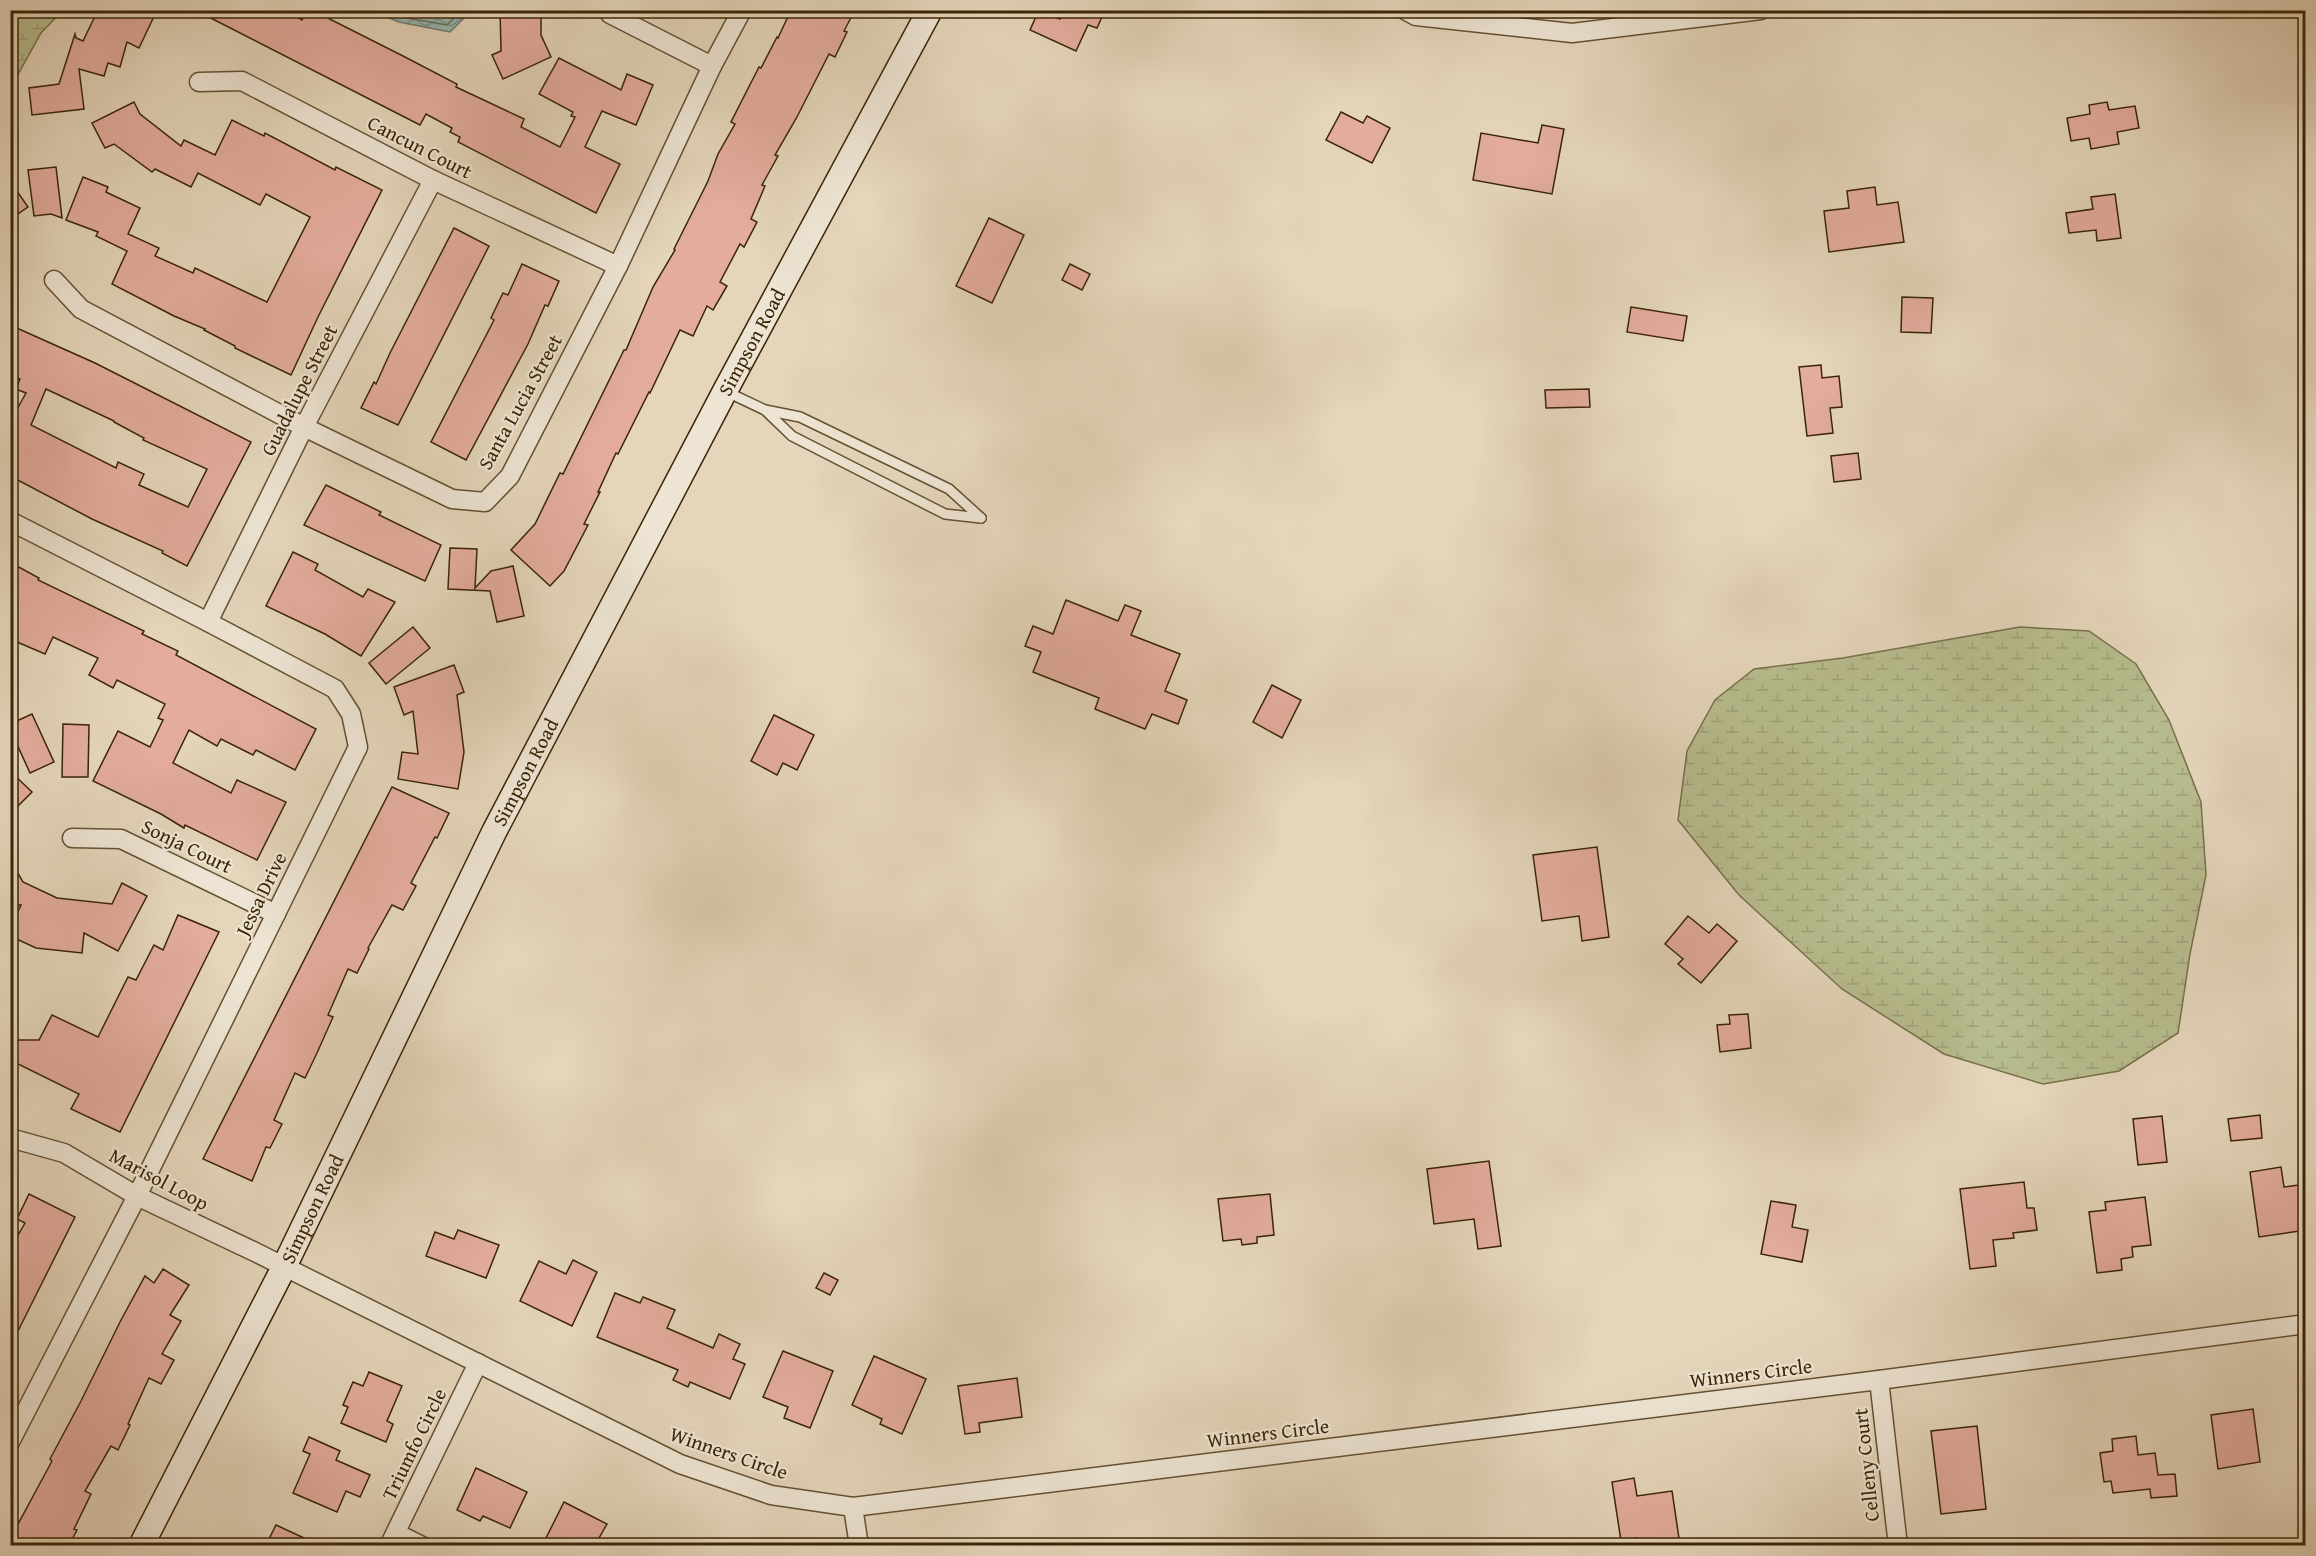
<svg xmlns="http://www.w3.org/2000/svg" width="2316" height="1556" font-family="'Gentium Book Plus',serif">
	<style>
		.wetland { fill: url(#wetland-marsh); stroke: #78704a; stroke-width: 1.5 }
		.water { fill: url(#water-waves); stroke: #717d6d; stroke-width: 1.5 }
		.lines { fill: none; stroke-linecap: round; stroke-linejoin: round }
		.shore { stroke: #686e5c; stroke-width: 1.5 }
		.building { fill: #e3ac9e; stroke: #3a2505; stroke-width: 1.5; fill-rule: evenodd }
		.lane-casing { stroke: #645132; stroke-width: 12 }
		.street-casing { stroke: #645132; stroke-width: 21 }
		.secondary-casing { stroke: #3a2505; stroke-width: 27 }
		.lane { stroke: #ede4d3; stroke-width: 9 }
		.street { stroke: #ede4d3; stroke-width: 18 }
		.secondary { stroke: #ede4d3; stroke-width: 24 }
		.labels { text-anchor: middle; stroke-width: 4.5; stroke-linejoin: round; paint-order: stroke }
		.street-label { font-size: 20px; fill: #3a2505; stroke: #ede4d3 }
	</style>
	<defs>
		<pattern id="wetland-marsh" width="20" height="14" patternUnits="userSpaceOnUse" patternTransform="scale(1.5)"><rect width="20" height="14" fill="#b7bc8e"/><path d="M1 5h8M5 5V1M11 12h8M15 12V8" fill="none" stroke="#9ea179"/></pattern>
		<pattern id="water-waves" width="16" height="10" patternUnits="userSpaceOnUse" patternTransform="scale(1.5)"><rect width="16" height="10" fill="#95b8b2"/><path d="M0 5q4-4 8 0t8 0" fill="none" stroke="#7b958f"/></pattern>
	</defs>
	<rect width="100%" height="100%" fill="#e4d5bb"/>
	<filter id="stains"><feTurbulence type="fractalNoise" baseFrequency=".00333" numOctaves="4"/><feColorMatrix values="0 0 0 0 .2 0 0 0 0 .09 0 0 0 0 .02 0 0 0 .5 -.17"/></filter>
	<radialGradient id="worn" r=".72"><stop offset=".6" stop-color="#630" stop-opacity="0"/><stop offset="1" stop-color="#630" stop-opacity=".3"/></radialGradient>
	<g class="wetland">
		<path d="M11 10 62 11 41 33 11 87Z"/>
		<path d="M2020 627 2089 631 2136 664 2169 720 2201 802 2206 875 2190 954 2178 1033 2119 1071 2043 1084 1944 1054 1842 989 1739 895 1678 820 1687 751 1715 700 1754 669 1843 658Z"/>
	</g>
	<path class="water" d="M372 11H471L450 32 399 22Z"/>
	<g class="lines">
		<path class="shore" d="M387 10 401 17 447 25 462 10"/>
	</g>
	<g class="building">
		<path d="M98 10H157L139 48 127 42 120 67 108 63 104 76 79 69 84 109 32 115 29 88 59 84 75 34 76 38 83 41Z"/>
		<path d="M195 10H284L302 20 307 10H312L403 56 457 84 456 87 524 119 521 127 560 147 575 117 571 116 573 112 539 94 559 58 621 90 627 74 653 85 636 125 602 111 585 147 620 164 596 213 458 142 460 137 450 132 452 128 426 114 420 125Z"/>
		<path d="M500 10H541V35L551 57 503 79 492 55 501 51Z"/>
		<path d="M791 10H855L844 31 847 32 835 57 829 54 797 117 775 155 778 156 762 185 765 186 751 219 757 222 744 247 740 244 720 282 727 286 713 310 707 306 693 336 680 330 650 393 649 392 618 454 616 453 598 492H600L584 524 588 525 564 571 550 586 511 550 535 524 560 473 563 474 624 350H626L653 287 675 250 674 249 708 181 718 154 735 124 731 122 759 67 761 68 777 37 778 38Z"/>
		<path d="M1039 10 1060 19 1063 13 1057 10H1105L1097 28 1088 25 1076 51 1030 30Z"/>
		<path d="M134 102 140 114 181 146 184 140 215 155 232 120 264 136 265 133 335 170 336 167 382 190 318 317 291 375 235 348V346L204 330 205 329 174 316 112 284 127 251 96 236 98 232 66 220 83 177 108 187 106 192 140 208 128 234 159 248 155 256 193 273 195 268 267 302 310 217 266 194 260 205 198 173 191 187 155 169 152 172 114 144 105 148 92 123Z"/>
		<path d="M2107 102 2109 110 2135 106 2139 128 2117 132 2119 144 2091 149 2089 138 2071 141 2067 118 2090 114 2089 105Z"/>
		<path d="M1341 112 1363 123 1367 116 1390 128 1372 163 1326 140Z"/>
		<path d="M1542 125 1564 129 1552 194 1473 180 1481 133 1538 143Z"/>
		<path d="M56 167 62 218 51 214 34 216 28 170Z"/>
		<path d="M10 181 28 207 10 219Z"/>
		<path d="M1875 187 1877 205 1898 202 1904 242 1829 252 1824 211 1849 208 1847 191Z"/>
		<path d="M2115 194 2121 238 2097 241 2096 230 2069 233 2066 213 2093 209 2091 197Z"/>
		<path d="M989 218 1024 235 992 303 956 286Z"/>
		<path d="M454 228 489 246 398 425 361 408 374 382 376 384 390 353Z"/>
		<path d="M522 264 559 281 548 306 545 305 528 344 466 460 431 442 494 320 491 318 503 293 508 295Z"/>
		<path d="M1070 264 1090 274 1082 290 1062 280Z"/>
		<path d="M1902 297 1933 298 1931 333 1901 332Z"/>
		<path d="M1631 307 1687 316 1683 341 1627 332Z"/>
		<path d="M10 325 95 363 251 442 187 566 162 553 163 551 92 519 10 476V422L26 393 16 389 20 379 10 375ZM46 389 114 421V422L144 438 143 440 207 469 188 507 139 485 144 474 118 462 116 468 31 425Z"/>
		<path d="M1821 365 1822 378 1839 376 1842 407 1830 408 1833 433 1807 436 1799 367Z"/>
		<path d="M1589 389 1590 407 1546 408 1545 390Z"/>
		<path d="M1858 453 1861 479 1834 482 1831 456Z"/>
		<path d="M326 485 381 512 379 515 441 545 425 581 304 525Z"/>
		<path d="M450 548 477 549 475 588 491 571 513 566 524 616 497 622 490 591 448 589Z"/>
		<path d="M293 552 318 564 315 570 363 597 368 589 395 602 361 656 325 634 266 606Z"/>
		<path d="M15 565 39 578 38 580 144 631 142 634 178 651 176 655 316 729 295 770 256 750 253 755 221 739 217 746 189 730 173 763 231 793 237 780 286 802 257 860 185 825 184 828 161 814 93 781 118 731 150 747 163 720 158 718 165 704 117 680 113 688 89 675 98 658 53 637 45 654 10 639V574Z"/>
		<path d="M1066 600 1118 621 1125 605 1141 611 1131 635 1180 654 1165 691 1187 700 1178 724 1152 714 1145 729 1095 709 1099 698 1033 672 1041 652 1025 646 1033 626 1053 634Z"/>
		<path d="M413 627 430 648 386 684 369 663Z"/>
		<path d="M454 665 464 692 457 695 464 752 458 789 398 779 402 752 418 754 413 711 404 715 394 687Z"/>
		<path d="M1272 685 1301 700 1282 738 1253 722Z"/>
		<path d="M32 714 54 762 30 773 10 729V724Z"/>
		<path d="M774 715 814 735 797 770 783 763 777 775 751 761Z"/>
		<path d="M63 724 89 725 88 777H62Z"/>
		<path d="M10 771 32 792 10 814Z"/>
		<path d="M392 787 449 813 437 838 435 837 411 883 416 886 403 910 392 905 368 948 369 949 357 973 348 969 328 1015 333 1017 317 1053 305 1078 295 1073 274 1120 282 1124 270 1148 266 1147 252 1181 203 1159Z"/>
		<path d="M1597 847 1609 937 1582 941 1579 916 1542 921 1533 855Z"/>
		<path d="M10 860 23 882 57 898 112 904 122 883 147 896 118 951 84 933 82 953 36 948 10 936V928L21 905H10Z"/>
		<path d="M178 915 219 932 120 1132 71 1109 79 1094 10 1060V1040H39L52 1015 98 1037 128 977 136 980 154 945 163 950Z"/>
		<path d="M1688 916 1709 933 1717 924 1737 941 1701 983 1678 964 1683 959 1665 944Z"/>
		<path d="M1748 1014 1751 1048 1720 1052 1717 1025 1730 1024 1729 1015Z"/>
		<path d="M2260 1115 2262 1138 2231 1141 2228 1119Z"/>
		<path d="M2162 1116 2167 1162 2138 1165 2133 1119Z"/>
		<path d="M1489 1161 1501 1246 1478 1249 1474 1219 1434 1224 1427 1169Z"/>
		<path d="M2281 1167 2284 1187 2306 1184V1230L2259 1237 2250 1172Z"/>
		<path d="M2024 1182 2027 1208H2034L2037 1230 2013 1233 2014 1238 1993 1240 1996 1266 1970 1269 1960 1189Z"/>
		<path d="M29 1194 75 1217 10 1347V1249L25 1223 17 1219Z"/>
		<path d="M1270 1194 1274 1235 1257 1237V1243L1242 1245 1241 1239 1223 1241 1218 1199Z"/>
		<path d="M2145 1197 2151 1245 2132 1247 2133 1257 2121 1259 2122 1270 2097 1273 2089 1212 2106 1210 2105 1202Z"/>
		<path d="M1771 1201 1796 1205 1792 1227 1808 1230 1802 1262 1761 1254Z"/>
		<path d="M458 1230 499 1245 486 1278 426 1256 435 1232 454 1239Z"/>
		<path d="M573 1260 597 1272 572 1326 520 1301 539 1261 566 1274Z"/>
		<path d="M163 1269 189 1285 170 1315 181 1321 162 1354 174 1360 161 1384 149 1378 128 1424 130 1425 118 1450 111 1446 85 1491 91 1494 74 1529 77 1530 69 1545H10V1539L52 1461 50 1459 81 1401 121 1320 145 1276 154 1283Z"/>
		<path d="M824 1273 838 1280 830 1295 816 1288Z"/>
		<path d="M615 1293 640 1303 643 1297 675 1310 667 1328 713 1348 719 1334 740 1344 733 1359 745 1364 730 1399 690 1382 688 1387 673 1380 678 1370 597 1337Z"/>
		<path d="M783 1351 833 1371 810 1428 784 1418 788 1407 763 1397Z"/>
		<path d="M874 1356 926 1379 902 1434 880 1424 882 1419 852 1405Z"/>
		<path d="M369 1372 402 1386 387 1421 393 1424 386 1442 341 1423 348 1407 343 1405 353 1382 363 1386Z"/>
		<path d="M1017 1378 1022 1417 979 1423 980 1432 965 1434 958 1386Z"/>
		<path d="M2253 1409 2260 1462 2218 1469 2211 1415Z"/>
		<path d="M1977 1426 1986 1509 1941 1514 1931 1431Z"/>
		<path d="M2136 1436 2138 1455 2155 1453 2158 1475 2175 1474 2177 1496 2151 1498 2150 1489 2113 1493 2111 1481 2104 1482 2100 1453 2113 1451 2112 1439Z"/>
		<path d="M309 1437 340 1451 336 1460 370 1475 360 1497 346 1491 337 1512 293 1493 310 1454 303 1451Z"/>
		<path d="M476 1468 527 1492 510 1528 483 1516 480 1521 457 1510Z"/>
		<path d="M1634 1478 1637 1496 1672 1491 1680 1545H1637L1636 1538 1621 1541 1612 1482Z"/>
		<path d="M564 1502 607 1524 595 1545H556L545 1540Z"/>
		<path d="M276 1525 319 1545H266Z"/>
	</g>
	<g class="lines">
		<defs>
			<g id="lane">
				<path d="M725 391 765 410 800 417 949 489 981 518"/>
				<path d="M765 410 792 436 945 514 981 518"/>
			</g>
			<g id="street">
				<path d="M1405 10 1416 16 1572 33 1761 10"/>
				<path d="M610 14 712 66"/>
				<path d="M199 82 242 81 433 180 618 266"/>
				<path d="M54 280 81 309 304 427 452 499 485 502 510 476 618 266 712 66 742 10"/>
				<path d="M10 521 208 622 335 689 351 714 358 747 137 1196 10 1442"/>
				<path d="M208 622 304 427 433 180"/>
				<path d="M72 838 121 839 276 914"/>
				<path d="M10 1138 64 1153 137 1196 253 1251 680 1464 771 1495 853 1507 1879 1380 2306 1324"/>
				<path d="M1879 1380 1898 1546"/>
				<path d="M853 1507 859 1546"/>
				<path d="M396 1533 422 1546"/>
				<path d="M389 1546 478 1363"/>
			</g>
			<g id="secondary">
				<path id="s1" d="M141 1546 284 1267 494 832 725 391 930 10"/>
			</g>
		</defs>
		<use href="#lane" class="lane-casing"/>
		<use href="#street" class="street-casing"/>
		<use href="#secondary" class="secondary-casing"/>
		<use href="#lane" class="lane"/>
		<use href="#street" class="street"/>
		<use href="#secondary" class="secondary"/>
	</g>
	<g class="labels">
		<g class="street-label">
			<text transform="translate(420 147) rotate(27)" y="7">Cancun Court</text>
			<text dy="7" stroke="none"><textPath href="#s1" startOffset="1350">Simpson Road</textPath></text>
			<text transform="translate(299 390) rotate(-63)" y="7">Guadalupe Street</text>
			<text transform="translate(520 402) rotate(-61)" y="7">Santa Lucia Street</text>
			<text dy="7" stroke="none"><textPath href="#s1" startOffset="864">Simpson Road</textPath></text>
			<text transform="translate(187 846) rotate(26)" y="7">Sonja Court</text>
			<text transform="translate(261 894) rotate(-64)" y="7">Jessa Drive</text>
			<text transform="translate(159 1179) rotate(28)" y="7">Marisol Loop</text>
			<text dy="7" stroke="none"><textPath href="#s1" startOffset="378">Simpson Road</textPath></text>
			<text transform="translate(1751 1373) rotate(-7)" y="7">Winners Circle</text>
			<text transform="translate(1268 1433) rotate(-7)" y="7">Winners Circle</text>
			<text transform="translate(414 1444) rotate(-64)" y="7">Triumfo Circle</text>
			<text transform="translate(729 1453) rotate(19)" y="7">Winners Circle</text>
			<text transform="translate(1866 1465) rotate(-96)" y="7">Celleny Court</text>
		</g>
	</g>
	<rect width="2316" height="1556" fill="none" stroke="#e4d5bb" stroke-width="36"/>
	<rect x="12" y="12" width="2292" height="1532" fill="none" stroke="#3a2505" stroke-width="3"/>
	<rect x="18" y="18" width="2280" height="1520" fill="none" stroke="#3a2505" stroke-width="1.5"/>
	<rect width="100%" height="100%" filter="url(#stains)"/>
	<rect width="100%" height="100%" fill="url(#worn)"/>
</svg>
